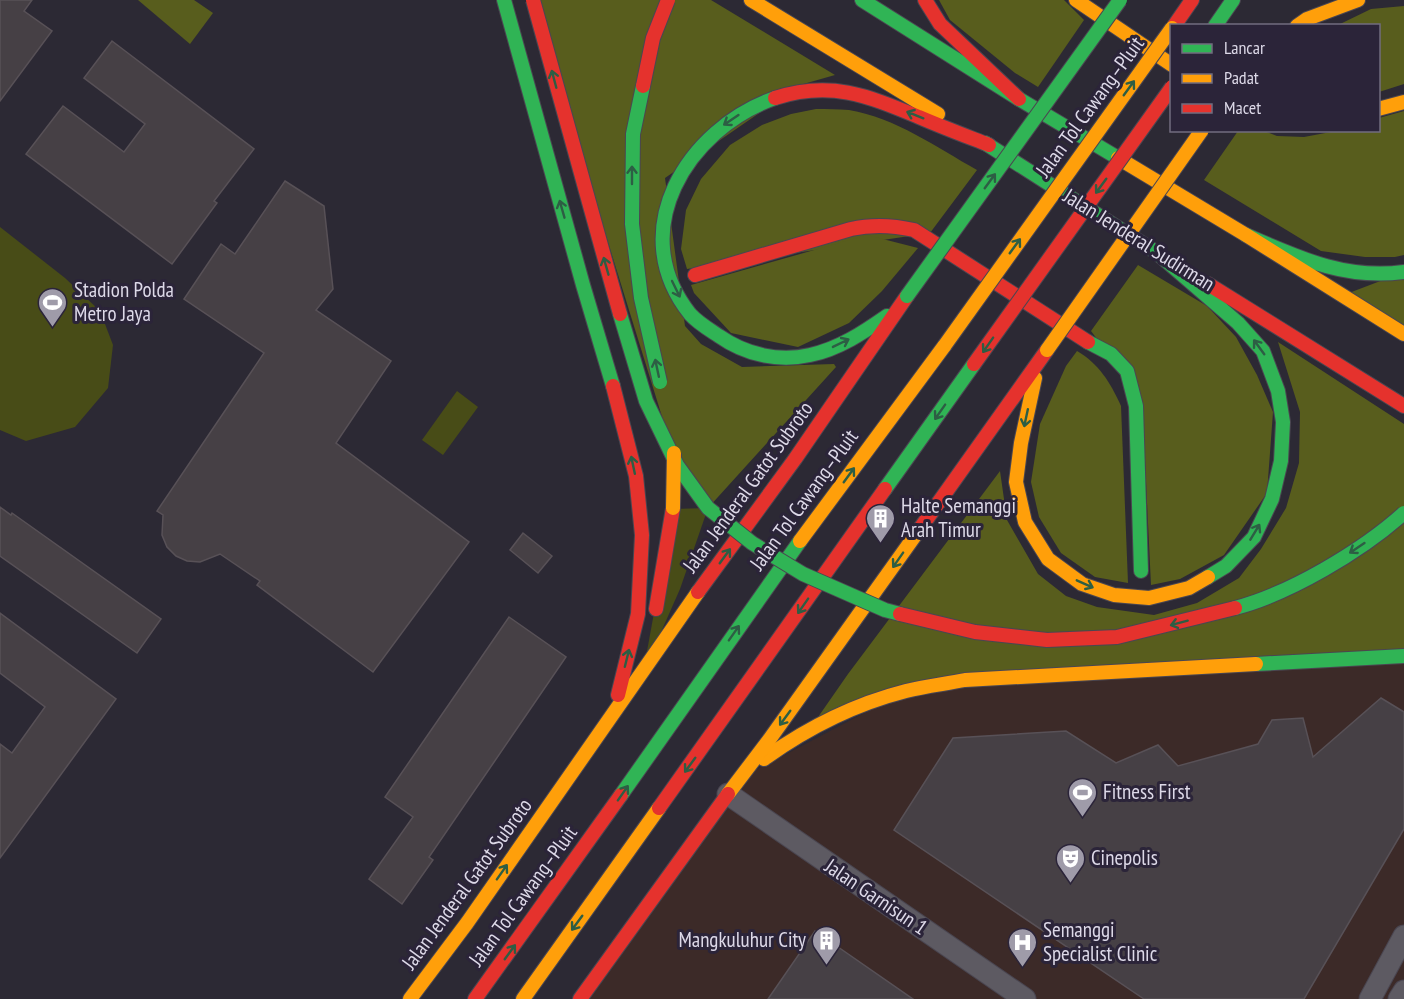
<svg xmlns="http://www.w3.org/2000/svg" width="1404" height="999" font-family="'PT Sans Narrow',sans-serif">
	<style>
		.commercial { fill: #3c2a28 }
		.green { fill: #484c17 }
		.forest { fill: #585d1d }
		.building { fill: #464045; stroke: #585157; stroke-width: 1.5 }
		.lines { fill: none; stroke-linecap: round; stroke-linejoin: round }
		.street-casing { stroke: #4a4651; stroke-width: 23 }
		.fast-casing { stroke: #4a4651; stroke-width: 16 }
		.slow-casing { stroke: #4a4651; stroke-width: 16 }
		.jam-casing { stroke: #4a4651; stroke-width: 16 }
		.street { stroke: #5d5a62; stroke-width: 21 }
		.fast { stroke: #30b455; stroke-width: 14 }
		.slow { stroke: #ff9f0a; stroke-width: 14 }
		.jam { stroke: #e5322d; stroke-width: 14 }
		.fast-bridge-casing { stroke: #4a4651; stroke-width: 16; stroke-linecap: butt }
		.slow-bridge-casing { stroke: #4a4651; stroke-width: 16; stroke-linecap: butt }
		.jam-bridge-casing { stroke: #4a4651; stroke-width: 16; stroke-linecap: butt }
		.fast-bridge { stroke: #30b455; stroke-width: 14 }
		.slow-bridge { stroke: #ff9f0a; stroke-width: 14 }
		.jam-bridge { stroke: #e5322d; stroke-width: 14 }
		.oneway { stroke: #2d5e44 }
		.labels { text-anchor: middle; stroke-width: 6; stroke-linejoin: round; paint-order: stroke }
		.street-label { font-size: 21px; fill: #ddd9e8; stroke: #2b2439 }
		.poi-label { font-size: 21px; fill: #ddd9e8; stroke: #2b2439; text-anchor: start }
	</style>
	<rect width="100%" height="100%" fill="#2c2934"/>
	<path class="commercial" d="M1404 657V999H581L739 779 906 691Z"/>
	<g class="green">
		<path d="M0 227 65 278 100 311 113 345 108 388 75 427 26 441 0 430Z"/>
		<path d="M457 391 478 407 443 455 422 440Z"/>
		<path d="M708 508 680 589 643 673 673 509Z"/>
	</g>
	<g class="forest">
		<path d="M138 0H194L213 13 190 44Z"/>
		<path d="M533 0H711L835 75 800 85 665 178 685 326 701 344 742 367 834 364 836 367 708 508 677 465Z"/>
		<path d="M939 0H1064L1084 20 1038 87 1015 73 950 20Z"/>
		<path d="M1404 6V84L1379 92 1378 26H1336L1371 9Z"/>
		<path d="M816 109C827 109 838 109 849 110 896 118 936 147 977 170L930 233 687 269 681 249 686 210 701 179 730 145 762 125 791 114Z"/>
		<path d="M1404 111V255L1395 257H1365L1321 251 1204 180 1238 131H1264L1277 136 1304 137 1336 131 1378 130 1379 118Z"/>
		<path d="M867 235 918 248 882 291 849 323 798 347 731 333 694 293 691 285Z"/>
		<path d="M1138 265 1207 306 1236 337 1257 375 1273 412 1267 493 1224 555 1180 579 1151 585 1142 399 1091 331Z"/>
		<path d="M1404 272V334L1341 296Z"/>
		<path d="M1278 342 1404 424V656L965 680 816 720 848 674 1000 471 1007 520 1038 574 1066 596 1097 607 1154 615 1197 603 1239 578 1261 549 1286 508 1299 463 1300 412Z"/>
		<path d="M1077 351C1099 364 1110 382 1121 406L1128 583 1095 577 1061 553 1039 517 1031 482 1040 424 1066 366Z"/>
	</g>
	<g class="building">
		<path d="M0 0H32L24 11 52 31 0 101Z"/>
		<path d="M112 41 254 149 214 201 217 203 172 264 26 154 63 106 124 152 145 124 84 78Z"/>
		<path d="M285 181 324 206 333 289 316 310 391 361 336 443 469 542 373 672 257 585 260 581 220 554 200 562 187 561 176 556 167 547 162 535 163 515 157 511 264 353 184 299 221 244 235 254Z"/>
		<path d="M0 507 11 515 12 513 161 619 137 653 0 556Z"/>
		<path d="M523 533 552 556 538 573 510 550Z"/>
		<path d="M0 613 116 699 0 858V744L12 753 45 707 0 673Z"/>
		<path d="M509 617 566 657 429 857 433 860 402 904 369 879 413 817 385 797Z"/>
		<path d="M1381 698 1404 712V829L1304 999H1144L894 830 953 738 1066 731 1116 763 1158 745 1178 766 1258 744 1272 720 1303 718 1313 757Z"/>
		<path d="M815 931 913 999H768Z"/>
	</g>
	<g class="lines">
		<defs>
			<g id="street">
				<path d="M728 794 1025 999"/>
				<path d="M1370 999 1404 936"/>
				<path d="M1399 999 1404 991"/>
			</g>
			<g id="fast">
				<path d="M504 0 583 285 613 386"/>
				<path d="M862 0 1019 99 1118 158"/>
				<path d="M1215 26 1233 0"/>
				<path d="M775 98C687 129 624 231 690 314 698 323 710 330 719 336 746 355 779 362 810 355 839 349 864 332 887 316"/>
				<path d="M985 143 1151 249"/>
				<path d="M1246 235C1299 258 1345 280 1404 272"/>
				<path d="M1157 253 1238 323 1263 351 1278 391 1283 422 1281 461 1272 499 1254 537 1226 566 1208 577"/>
				<path d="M1088 342 1111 354 1127 371 1136 406 1141 571"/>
				<path d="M885 489 974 364"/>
				<path d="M1256 664 1404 656"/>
				<path d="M621 795 800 541"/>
			</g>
			<g id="slow">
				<path d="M751 0 938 114"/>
				<path d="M1076 0 1172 65"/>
				<path d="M1297 26 1307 19 1358 0"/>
				<path d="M1378 109 1404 102"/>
				<path d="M1118 158 1246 235 1404 334"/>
				<path d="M1035 378 1021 443 1016 482 1025 522 1048 559 1082 584 1114 595 1149 598 1189 588 1208 577"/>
				<path d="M800 541 945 345"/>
				<path d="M764 759C807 728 855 704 906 691 925 686 945 684 965 680L1256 664"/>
				<path d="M728 794 769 740 919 530"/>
				<path d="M410 999 467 923 698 592"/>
				<path d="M523 999 659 808"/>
			</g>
			<g id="jam">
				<path d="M925 0 940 24 1019 99"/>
				<path d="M1174 26 1192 0"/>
				<path d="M775 98C831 80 868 96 919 117 942 127 966 136 989 145"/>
				<path d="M695 275 851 229C873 224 892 225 914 230L1088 342"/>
				<path d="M1208 284 1404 406"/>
				<path d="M613 386 636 476 642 535 638 614 618 695"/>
				<path d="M919 530 1047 350"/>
				<path d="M698 592 795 459 907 296"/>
				<path d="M656 609 673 508"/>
				<path d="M659 808 885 489"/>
				<path d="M475 999 621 795"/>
				<path d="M580 999 728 794"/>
			</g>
		</defs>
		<use href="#street" class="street-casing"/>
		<use href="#fast" class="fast-casing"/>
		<use href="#slow" class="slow-casing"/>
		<use href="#jam" class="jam-casing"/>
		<use href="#street" class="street"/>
		<use href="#fast" class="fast"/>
		<use href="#slow" class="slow"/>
		<use href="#jam" class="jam"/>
		<defs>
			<g id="fast-bridge">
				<path d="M643 86 633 134 632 224 641 298 660 382"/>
				<path d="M907 296 1120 0"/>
				<path d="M620 314 646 401 677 465 708 508 752 543 803 574 885 610 900 614"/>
				<path d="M1235 608C1289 594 1362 551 1404 513"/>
			</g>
			<g id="slow-bridge">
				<path d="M945 345 1172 28"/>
				<path d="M1047 350 1202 130"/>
				<path d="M673 508 674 453"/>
			</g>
			<g id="jam-bridge">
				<path d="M533 0 620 314"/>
				<path d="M643 86 653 38 668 0"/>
				<path d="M974 364 1172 87"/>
				<path d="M900 614 975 632 1047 640 1117 637 1235 608"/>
			</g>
		</defs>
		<use href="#fast-bridge" class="fast-bridge-casing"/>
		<use href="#slow-bridge" class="slow-bridge-casing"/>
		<use href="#jam-bridge" class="jam-bridge-casing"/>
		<use href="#fast-bridge" class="fast-bridge"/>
		<use href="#slow-bridge" class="slow-bridge"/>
		<use href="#jam-bridge" class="jam-bridge"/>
	</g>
	<defs><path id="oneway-shaft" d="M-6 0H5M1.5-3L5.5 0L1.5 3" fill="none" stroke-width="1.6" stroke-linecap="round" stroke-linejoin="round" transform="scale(1.5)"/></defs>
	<g class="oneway">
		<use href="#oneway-shaft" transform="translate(554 79) rotate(-105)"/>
		<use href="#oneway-shaft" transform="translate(1129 88) rotate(-54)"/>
		<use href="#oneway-shaft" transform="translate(915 115) rotate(-158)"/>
		<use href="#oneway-shaft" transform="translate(731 120) rotate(146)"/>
		<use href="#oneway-shaft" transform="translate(632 175) rotate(-90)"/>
		<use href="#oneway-shaft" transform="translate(990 181) rotate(-54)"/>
		<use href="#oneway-shaft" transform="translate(1101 186) rotate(126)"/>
		<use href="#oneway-shaft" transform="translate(562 209) rotate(-106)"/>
		<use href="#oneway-shaft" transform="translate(1015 246) rotate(-54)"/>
		<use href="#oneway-shaft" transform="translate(606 266) rotate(-106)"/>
		<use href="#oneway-shaft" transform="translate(676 289) rotate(64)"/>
		<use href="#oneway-shaft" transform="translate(841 343) rotate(-26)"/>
		<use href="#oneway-shaft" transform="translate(988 345) rotate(125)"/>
		<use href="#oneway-shaft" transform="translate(1259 347) rotate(-126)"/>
		<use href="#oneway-shaft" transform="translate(657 368) rotate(-102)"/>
		<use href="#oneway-shaft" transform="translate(940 412) rotate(125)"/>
		<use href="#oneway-shaft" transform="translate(1026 418) rotate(102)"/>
		<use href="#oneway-shaft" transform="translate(633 465) rotate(-102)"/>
		<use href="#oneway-shaft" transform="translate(849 475) rotate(-54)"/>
		<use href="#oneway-shaft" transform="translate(1255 532) rotate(-59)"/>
		<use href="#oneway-shaft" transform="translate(1357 548) rotate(146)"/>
		<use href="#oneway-shaft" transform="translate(725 556) rotate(-54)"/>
		<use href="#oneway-shaft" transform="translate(898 560) rotate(125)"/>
		<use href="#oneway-shaft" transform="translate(1085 584) rotate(24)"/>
		<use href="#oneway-shaft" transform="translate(803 606) rotate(125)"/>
		<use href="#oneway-shaft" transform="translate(1179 623) rotate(165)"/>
		<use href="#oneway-shaft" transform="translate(734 633) rotate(-55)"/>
		<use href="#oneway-shaft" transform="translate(627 658) rotate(-76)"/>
		<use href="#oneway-shaft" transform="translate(785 718) rotate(126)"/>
		<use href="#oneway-shaft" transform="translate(690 765) rotate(126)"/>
		<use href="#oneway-shaft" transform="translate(623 793) rotate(-55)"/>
		<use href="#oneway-shaft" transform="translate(502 872) rotate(-55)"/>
		<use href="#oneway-shaft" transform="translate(577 923) rotate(126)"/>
		<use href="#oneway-shaft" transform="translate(510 952) rotate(-54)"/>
	</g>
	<defs>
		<symbol id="stadium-pin" viewBox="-11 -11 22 30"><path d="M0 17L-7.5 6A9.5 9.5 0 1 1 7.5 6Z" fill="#9f9ba9" stroke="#2b2439"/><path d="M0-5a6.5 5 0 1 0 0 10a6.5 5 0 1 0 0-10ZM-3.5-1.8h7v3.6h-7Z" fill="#fff"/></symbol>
		<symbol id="building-pin" viewBox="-11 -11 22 30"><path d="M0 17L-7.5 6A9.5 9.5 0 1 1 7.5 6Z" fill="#9f9ba9" stroke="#2b2439"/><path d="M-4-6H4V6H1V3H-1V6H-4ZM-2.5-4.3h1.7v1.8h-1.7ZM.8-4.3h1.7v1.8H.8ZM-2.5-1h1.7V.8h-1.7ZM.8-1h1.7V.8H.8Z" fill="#fff"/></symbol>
		<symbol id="theatre-pin" viewBox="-11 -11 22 30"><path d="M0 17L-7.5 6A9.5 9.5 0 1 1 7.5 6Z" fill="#9f9ba9" stroke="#2b2439"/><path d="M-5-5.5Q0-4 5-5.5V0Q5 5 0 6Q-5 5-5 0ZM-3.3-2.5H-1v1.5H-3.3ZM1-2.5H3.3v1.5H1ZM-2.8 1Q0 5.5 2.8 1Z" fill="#fff"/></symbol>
		<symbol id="hospital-pin" viewBox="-11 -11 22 30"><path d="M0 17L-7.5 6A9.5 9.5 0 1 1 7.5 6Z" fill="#9f9ba9" stroke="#2b2439"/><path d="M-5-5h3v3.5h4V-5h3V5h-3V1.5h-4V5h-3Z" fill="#fff"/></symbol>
	</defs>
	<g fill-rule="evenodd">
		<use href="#stadium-pin" x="36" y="286" width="33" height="45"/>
		<use href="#building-pin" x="864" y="502" width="33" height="45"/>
		<use href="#stadium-pin" x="1066" y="776" width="33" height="45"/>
		<use href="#theatre-pin" x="1054" y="842" width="33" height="45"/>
		<use href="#building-pin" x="810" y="924" width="33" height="45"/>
		<use href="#hospital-pin" x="1006" y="926" width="33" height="45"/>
	</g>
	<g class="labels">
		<g class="street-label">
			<text transform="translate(1090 107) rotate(-54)" y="7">Jalan Tol Cawang–Pluit</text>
			<text transform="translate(1139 240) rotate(32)" y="7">Jalan Jenderal Sudirman</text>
			<text transform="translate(748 487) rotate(-54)" y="7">Jalan Jenderal Gatot Subroto</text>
			<text transform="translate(804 500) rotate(-54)" y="7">Jalan Tol Cawang–Pluit</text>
			<text transform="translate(467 884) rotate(-54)" y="7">Jalan Jenderal Gatot Subroto</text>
			<text transform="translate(523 896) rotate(-54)" y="7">Jalan Tol Cawang–Pluit</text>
			<text transform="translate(876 897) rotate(34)" y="7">Jalan Garnisun 1</text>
		</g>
		<g class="poi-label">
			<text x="74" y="297">Stadion Polda<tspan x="74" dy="24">Metro Jaya</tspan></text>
			<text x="901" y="513">Halte Semanggi<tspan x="901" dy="24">Arah Timur</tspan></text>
			<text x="1103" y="799">Fitness First</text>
			<text x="1091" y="865">Cinepolis</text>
			<text x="1043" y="937">Semanggi<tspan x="1043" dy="24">Specialist Clinic</tspan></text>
			<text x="806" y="947" text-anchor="end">Mangkuluhur City</text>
		</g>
	</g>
	<rect x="1170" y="24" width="210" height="108" fill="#2b2439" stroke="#726c7f" stroke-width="1.5"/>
	<rect x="1182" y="44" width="30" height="9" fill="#30b455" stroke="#726c7f" stroke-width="1.5"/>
	<text x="1224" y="54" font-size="18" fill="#ddd9e8">Lancar</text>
	<rect x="1182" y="74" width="30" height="9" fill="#ff9f0a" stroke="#726c7f" stroke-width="1.5"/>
	<text x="1224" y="84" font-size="18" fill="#ddd9e8">Padat</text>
	<rect x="1182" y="104" width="30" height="9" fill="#e5322d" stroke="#726c7f" stroke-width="1.5"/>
	<text x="1224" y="114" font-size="18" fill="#ddd9e8">Macet</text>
</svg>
